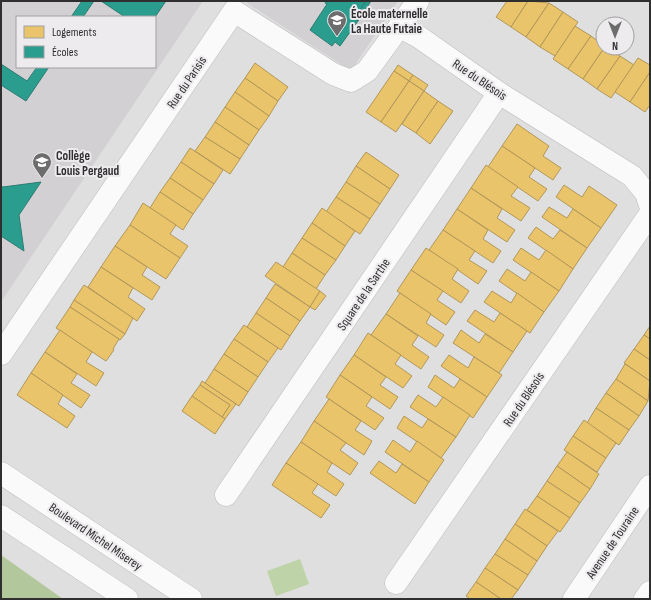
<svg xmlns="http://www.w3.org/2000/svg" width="651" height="600" font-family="'Sofia Sans Condensed',sans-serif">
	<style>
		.built { fill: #d3d0d4; fill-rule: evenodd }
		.green { fill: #bed3a8 }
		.forest { fill: #b2c79b }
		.homes { fill: #e9c46a; stroke: #b29759 }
		.schools { fill: #2a9d8f; stroke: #2c7c72 }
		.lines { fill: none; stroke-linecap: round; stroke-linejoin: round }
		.minor-casing { stroke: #bcbcbc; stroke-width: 23 }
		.minor { stroke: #fafafa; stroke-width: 22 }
		.labels { text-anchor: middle; stroke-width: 4; stroke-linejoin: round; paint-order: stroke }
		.poi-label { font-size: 13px; font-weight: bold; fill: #302f30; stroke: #edebed; text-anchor: start }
		.street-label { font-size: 13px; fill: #302f30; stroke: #edebed }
	</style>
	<rect width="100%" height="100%" fill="#dfdfdf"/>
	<g class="built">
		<path d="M1 1H203L1 302ZM17 17H155V67H17Z"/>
		<path d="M248 1H398L351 71 247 3Z"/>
	</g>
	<path class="green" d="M300 559 309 584 276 596 267 571Z"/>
	<path class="forest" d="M1 555 63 599H1Z"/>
	<g class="homes">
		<path d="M507 1H528L511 27 496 17Z"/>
		<path d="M528 1 549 3 526 37 511 27Z"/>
		<path d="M549 3 563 12 540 47 526 37Z"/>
		<path d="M563 12 578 22 555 56 540 47Z"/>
		<path d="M575 26 591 36 568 69 553 59Z"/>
		<path d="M591 36 603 45 604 48 583 79 568 69Z"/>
		<path d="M604 48H608L620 56 597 89 583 79Z"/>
		<path d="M620 56 634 65 611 98 597 89Z"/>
		<path d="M638 58 650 65V72L630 102 615 92Z"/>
		<path d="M255 63 288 87 278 101 245 78Z"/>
		<path d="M398 65 413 75 409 81 394 71Z"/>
		<path d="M394 71 409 81 381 122 366 112Z"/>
		<path d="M650 72V105L645 112 630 102Z"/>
		<path d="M413 75 428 85 424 91 409 81Z"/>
		<path d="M245 78 278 101 269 116 235 92Z"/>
		<path d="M409 81 424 91 396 132 381 122Z"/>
		<path d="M424 91 438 101 416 133 402 124Z"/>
		<path d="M235 92 269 116 259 130 225 107Z"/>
		<path d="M438 101 453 111 430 144 416 133Z"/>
		<path d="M225 107 259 130 249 145 215 122Z"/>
		<path d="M215 122 249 145 240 159 205 137Z"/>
		<path d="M517 124 549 146 543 156 561 168 553 180 502 146Z"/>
		<path d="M205 137 240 159 230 174 195 151Z"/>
		<path d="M502 146 535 168 529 177 547 189 538 201 488 167Z"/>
		<path d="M190 148 223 170 214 184 181 162Z"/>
		<path d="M366 152 399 175 390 189 356 166Z"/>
		<path d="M181 162 214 184 203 200 170 178Z"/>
		<path d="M486 165 518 187 511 196 530 208 521 221 471 188Z"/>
		<path d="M356 166 390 189 380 204 346 182Z"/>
		<path d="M170 178 203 200 193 214 160 192Z"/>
		<path d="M346 182 380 204 370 219 336 197Z"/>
		<path d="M564 185 582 197 589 186 617 205 601 228 556 197Z"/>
		<path d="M471 188 502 209 497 218 515 230 507 242 457 209Z"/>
		<path d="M160 192 193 214 183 230 150 208Z"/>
		<path d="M336 197 370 219 360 234 326 212Z"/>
		<path d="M143 203 176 225 170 234 188 246 180 258 130 225Z"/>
		<path d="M549 207 567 218 573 209 601 228 587 248 542 217Z"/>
		<path d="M322 208 355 231 345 246 312 223Z"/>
		<path d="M457 209 488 230 483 239 501 251 493 263 443 230Z"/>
		<path d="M312 223 345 246 336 260 302 238Z"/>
		<path d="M130 225 180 258 166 279 115 246Z"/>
		<path d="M536 227 553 239 560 230 587 248 573 269 528 238Z"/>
		<path d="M443 230 475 251 469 260 487 271 478 284 429 250Z"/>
		<path d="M302 238 336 260 325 275 292 253Z"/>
		<path d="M115 246 147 267 142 275 160 287 152 300 101 267Z"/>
		<path d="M426 248 458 269 452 279 469 291 461 303 411 270Z"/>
		<path d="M521 248 539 260 546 250 573 269 559 291 513 260Z"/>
		<path d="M292 253 325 275 316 289 283 267Z"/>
		<path d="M276 262 320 291 310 307 265 276Z"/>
		<path d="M101 267 133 288 128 297 145 309 137 321 88 287Z"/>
		<path d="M507 269 525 281 531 272 559 291 544 312 499 281Z"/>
		<path d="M411 270 443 291 437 300 455 312 446 325 397 291Z"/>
		<path d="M275 284 310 307 300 321 266 298Z"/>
		<path d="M84 285 133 318 125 334 74 300Z"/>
		<path d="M320 291 326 296 315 310 310 307Z"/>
		<path d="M492 291 511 303 517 293 544 312 530 333 484 302Z"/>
		<path d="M400 293 431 314 426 323 444 335 436 347 386 314Z"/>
		<path d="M266 298 300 321 290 336 256 313Z"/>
		<path d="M74 300 125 334 120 340 70 307Z"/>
		<path d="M70 307 119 339 113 349 114 350 106 361 56 328Z"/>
		<path d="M475 310 494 322 500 313 527 331 513 352 467 321Z"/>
		<path d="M256 313 290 336 281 350 247 327Z"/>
		<path d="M386 314 418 336 412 345 429 357 421 369 371 335Z"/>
		<path d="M244 325 278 348 268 362 234 339Z"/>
		<path d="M650 326V339L644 335Z"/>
		<path d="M60 330 92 352 86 362 104 373 96 386 45 352Z"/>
		<path d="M461 330 479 343 485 334 513 352 499 373 453 343Z"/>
		<path d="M368 333 401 355 395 364 412 376 403 388 354 355Z"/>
		<path d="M644 335 650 339V360L634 349Z"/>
		<path d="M234 339 268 362 258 377 224 354Z"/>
		<path d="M634 349 650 360V381L624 363Z"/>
		<path d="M45 352 77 374 71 383 90 395 81 408 31 373Z"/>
		<path d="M224 354 258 377 248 392 214 369Z"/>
		<path d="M354 355 386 377 380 385 398 397 390 409 340 375Z"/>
		<path d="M449 355 468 368 474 357 502 375 487 397 441 366Z"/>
		<path d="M625 364 650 381 648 401 616 379Z"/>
		<path d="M214 369 248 392 239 406 205 383Z"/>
		<path d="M31 373 63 395 58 404 75 416 67 428 17 395Z"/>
		<path d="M340 375 372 397 366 406 384 418 375 430 326 397Z"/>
		<path d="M435 375 454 388 460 379 487 397 473 418 428 387Z"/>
		<path d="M616 379 648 401 639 416 606 393Z"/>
		<path d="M202 381 236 404 225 419 222 417 230 405 200 385Z"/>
		<path d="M200 385 230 405 222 417 192 396Z"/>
		<path d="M606 393 639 416 629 430 596 408Z"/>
		<path d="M418 395 436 407 443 397 470 415 456 437 410 407Z"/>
		<path d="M192 396 225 419 215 434 182 411Z"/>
		<path d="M329 399 361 421 355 430 372 441 364 455 314 421Z"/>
		<path d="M596 408 629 430 619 445 587 423Z"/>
		<path d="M404 416 422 428 428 419 456 437 441 458 397 428Z"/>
		<path d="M584 420 616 443 606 458 573 436Z"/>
		<path d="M314 421 346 443 340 450 358 463 350 475 301 442Z"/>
		<path d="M573 436 606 458 597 472 564 450Z"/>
		<path d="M393 440 410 452 417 441 444 460 429 482 385 452Z"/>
		<path d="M301 442 332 463 327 472 344 484 336 496 286 463Z"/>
		<path d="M567 452 599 474 590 489 557 466Z"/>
		<path d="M379 461 396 473 402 464 429 482 415 504 370 473Z"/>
		<path d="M286 463 318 484 312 493 330 505 321 518 272 485Z"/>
		<path d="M557 466 590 489 580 503 547 481Z"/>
		<path d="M547 481 580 503 570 518 537 496Z"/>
		<path d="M537 496 570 518 560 532 527 510Z"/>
		<path d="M525 509 558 531 547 546 515 524Z"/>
		<path d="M515 524 547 546 537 561 505 539Z"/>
		<path d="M505 539 537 561 528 575 495 554Z"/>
		<path d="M495 554 528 575 518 590 485 568Z"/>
		<path d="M485 568 518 590 511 599H501L476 582Z"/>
		<path d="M476 582 501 599H470L466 596Z"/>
	</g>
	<g class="schools">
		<path d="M82 1H94L83 17H71Z"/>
		<path d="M101 1H166L155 17H125Z"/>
		<path d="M326 1H366L354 19 358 21 340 46 335 42 332 46 310 30 327 4 325 3Z"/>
		<path d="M366 1H371L358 21 354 19Z"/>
		<path d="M1 64 27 81 37 67H49L26 101 1 85Z"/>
		<path d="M41 182 19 215 24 251 1 236V186L3 187Z"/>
	</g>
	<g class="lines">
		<defs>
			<g id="minor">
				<path d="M400 27 419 37 499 93 632 176 646 193 650 205"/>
				<path d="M1 354 234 11 333 74 351 81 367 71 418 1"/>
				<path d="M1 473 191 599"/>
				<path d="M226 495 499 93"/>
				<path d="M1 516 127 599"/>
				<path d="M396 583 650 214"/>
				<path d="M574 599 650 486"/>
				<path d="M645 599 650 592"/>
			</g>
		</defs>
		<use href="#minor" class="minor-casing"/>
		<use href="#minor" class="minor"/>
	</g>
	<defs>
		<symbol id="school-pin" viewBox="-11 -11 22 30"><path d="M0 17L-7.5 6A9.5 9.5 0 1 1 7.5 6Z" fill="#6d6d6d" stroke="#edebed"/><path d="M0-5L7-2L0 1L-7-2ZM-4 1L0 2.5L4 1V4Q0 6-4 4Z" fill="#fff"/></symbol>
	</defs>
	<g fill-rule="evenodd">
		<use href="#school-pin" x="326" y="9" width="22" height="30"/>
		<use href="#school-pin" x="31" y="151" width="22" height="30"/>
	</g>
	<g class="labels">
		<g class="poi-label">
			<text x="351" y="18">École maternelle<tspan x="351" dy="15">La Haute Futaie</tspan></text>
			<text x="56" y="160">Collège<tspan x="56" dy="15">Louis Pergaud</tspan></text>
		</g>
		<g class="street-label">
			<text transform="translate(480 79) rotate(34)" y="5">Rue du Blésois</text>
			<text transform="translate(186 82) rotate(-56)" y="5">Rue du Parisis</text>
			<text transform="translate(363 294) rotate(-56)" y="5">Square de la Sarthe</text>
			<text transform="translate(523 399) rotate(-56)" y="5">Rue du Blésois</text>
			<text transform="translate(96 536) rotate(34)" y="5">Boulevard Michel Miserey</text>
			<text transform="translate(612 542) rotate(-56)" y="5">Avenue de Touraine</text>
		</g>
	</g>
	<rect width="651" height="600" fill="none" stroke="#302f30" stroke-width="4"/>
	<rect x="16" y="16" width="140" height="52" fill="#edebed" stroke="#a1a0a1"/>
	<rect x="24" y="26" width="20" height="12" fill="#e9c46a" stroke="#a1a0a1"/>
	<text x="52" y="36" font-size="12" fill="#302f30">Logements</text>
	<rect x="24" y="46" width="20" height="12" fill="#2a9d8f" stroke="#a1a0a1"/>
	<text x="52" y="56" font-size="12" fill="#302f30">Écoles</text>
	<g transform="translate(615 36) rotate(180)"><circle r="19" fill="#edebed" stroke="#a1a0a1"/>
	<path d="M0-3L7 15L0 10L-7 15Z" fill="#6d6d6d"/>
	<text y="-6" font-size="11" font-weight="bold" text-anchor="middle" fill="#302f30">N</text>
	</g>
</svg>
